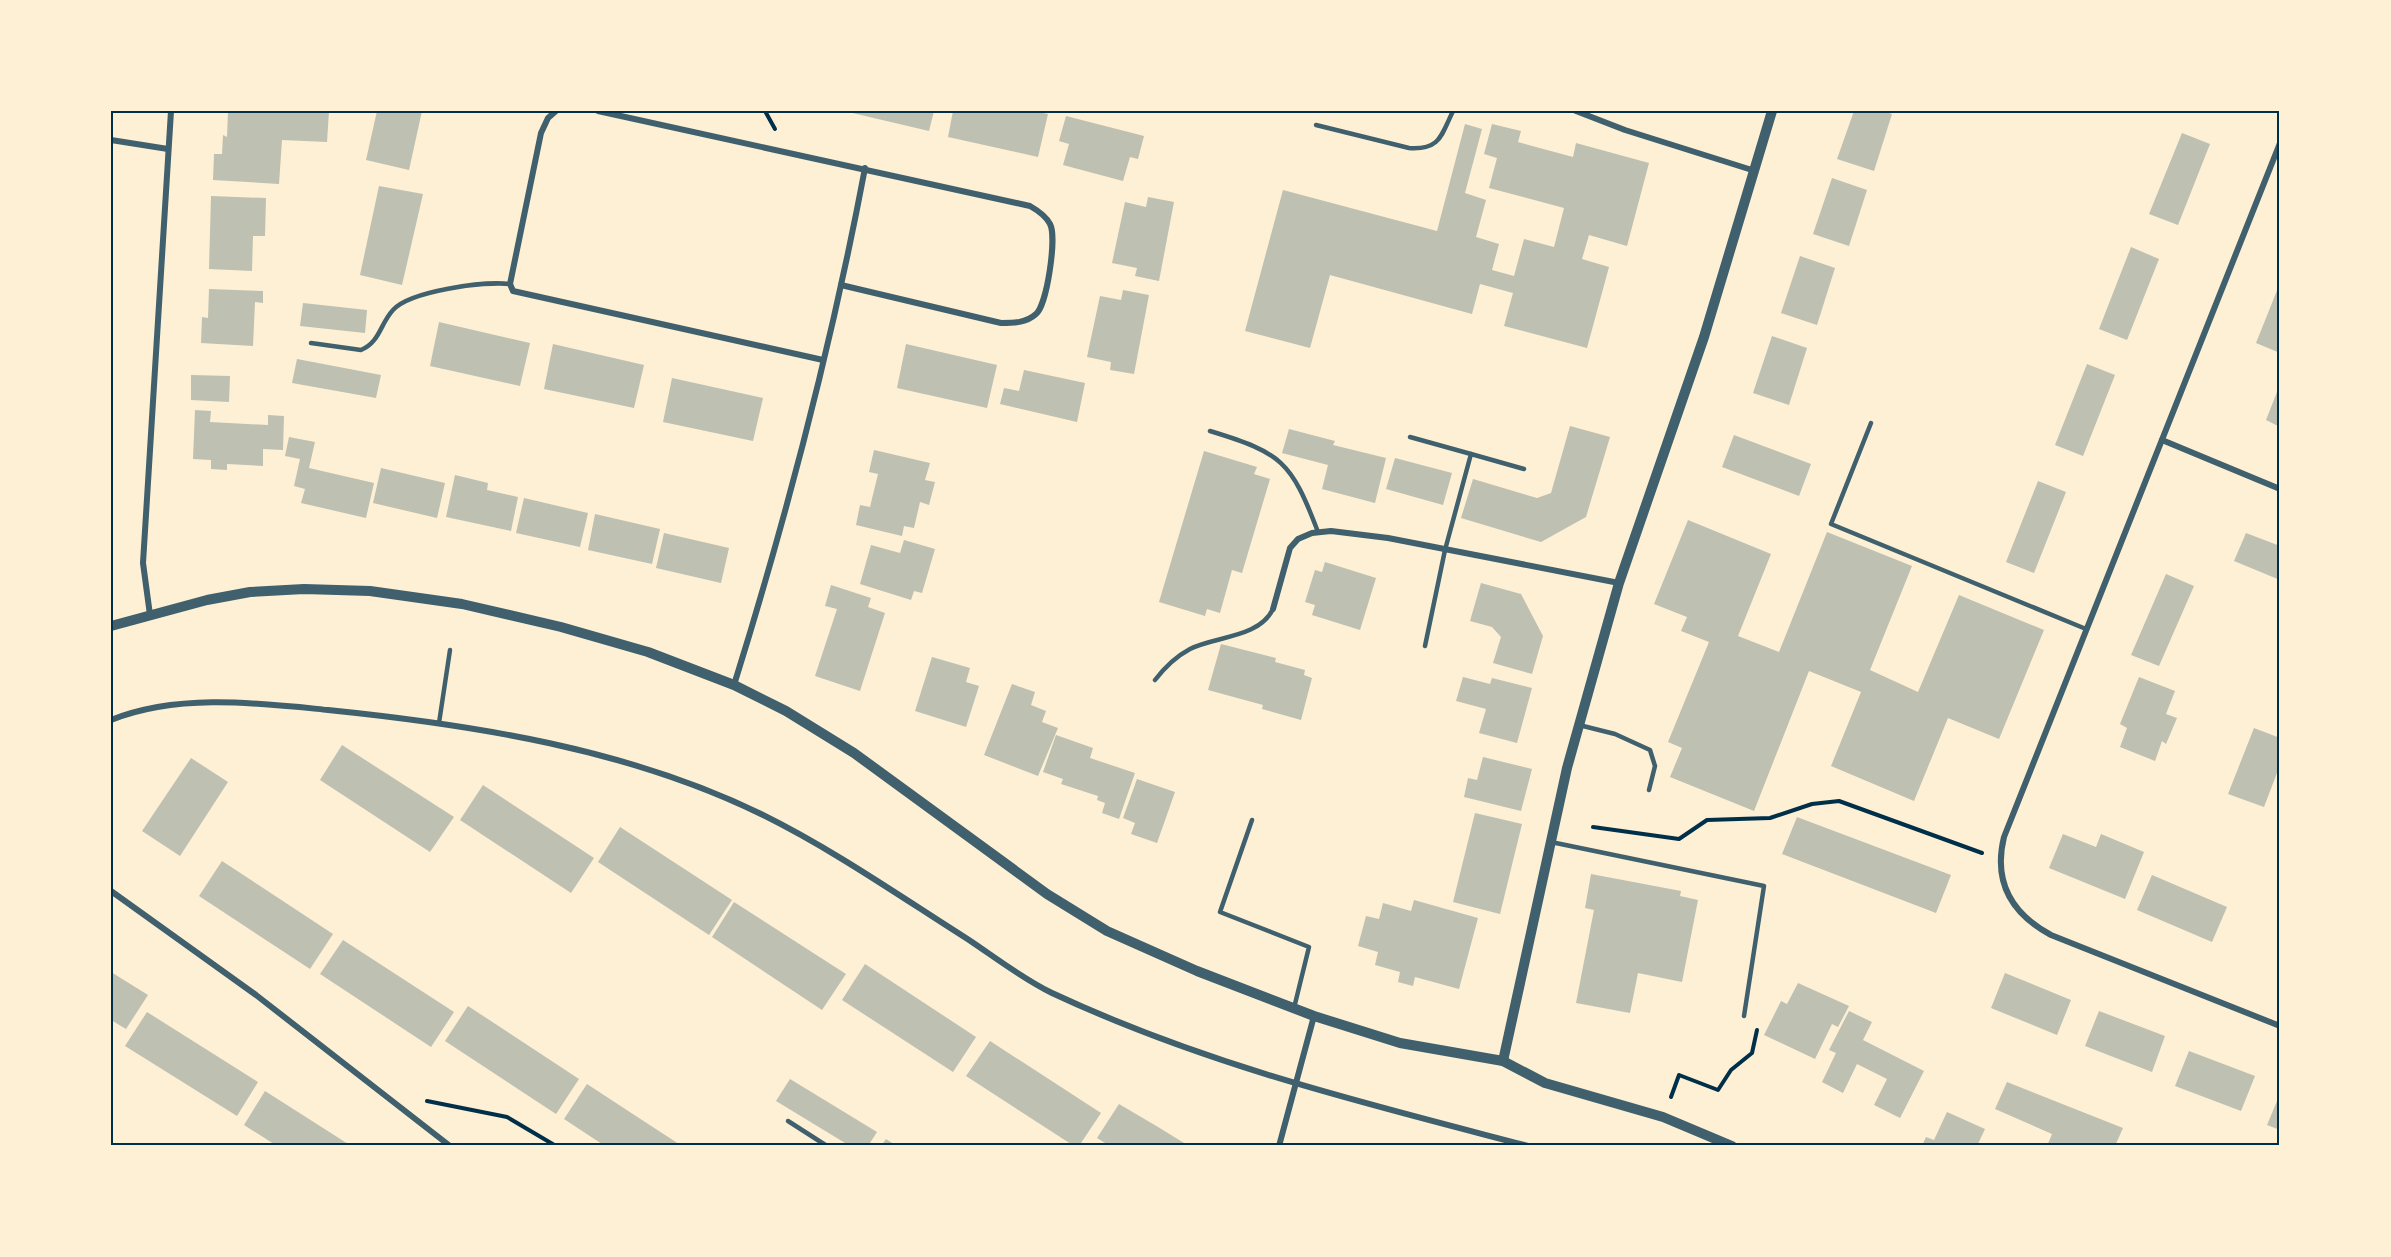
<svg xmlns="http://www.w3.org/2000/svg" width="2391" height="1257" font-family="'DejaVu Sans',sans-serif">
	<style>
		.building { fill: #bec0b2 }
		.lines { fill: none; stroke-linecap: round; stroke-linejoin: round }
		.path { stroke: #003049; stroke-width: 4 }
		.service { stroke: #3f606c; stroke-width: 4.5 }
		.minor { stroke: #3f606c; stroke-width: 6 }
		.tertiary { stroke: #3f606c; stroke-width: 10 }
		.neatline { fill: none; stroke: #003049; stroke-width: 2 }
	</style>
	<rect width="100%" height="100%" fill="#fdf0d5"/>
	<g class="building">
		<path d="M228 111H329L327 142 282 140 279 184 213 180 214 154H222L223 135 227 137Z"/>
		<path d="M377 111H422L409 170 366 160Z"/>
		<path d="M844 111H934L929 131Z"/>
		<path d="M953 111H1034L1048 114 1038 157 948 137Z"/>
		<path d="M1854 111H1883L1892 114 1874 171 1837 159Z"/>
		<path d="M1066 116 1144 136 1138 159 1130 157 1123 181 1063 165 1069 144 1059 141Z"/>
		<path d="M1465 124 1482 129 1465 193 1486 200 1476 237 1499 244 1492 270 1514 276 1524 239 1554 247 1564 208 1489 188 1497 158 1484 154 1492 124 1521 131 1518 142 1573 157 1576 143 1649 163 1627 246 1589 235 1582 259 1609 267 1587 348 1504 326 1513 293 1480 284 1472 314 1330 275 1310 348 1245 331 1283 190 1437 231Z"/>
		<path d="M2182 133 2210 144 2178 225 2149 214Z"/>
		<path d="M1832 178 1867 190 1849 246 1813 234Z"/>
		<path d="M379 186 423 194 402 285 360 275Z"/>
		<path d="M211 196 266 198 265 236H253L252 271 209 269Z"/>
		<path d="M1148 197 1174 202 1159 281 1135 276 1137 268 1112 263 1125 202 1146 207Z"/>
		<path d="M2131 247 2159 259 2127 340 2099 329Z"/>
		<path d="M1800 256 1835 268 1817 325 1781 313Z"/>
		<path d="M2280 283V353L2256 343Z"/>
		<path d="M209 289 263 291V303L255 302 253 346 201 343 202 317 208 318Z"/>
		<path d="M1123 290 1149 295 1134 374 1110 370 1111 362 1087 357 1100 296 1121 300Z"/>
		<path d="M303 303 367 310 365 333 300 326Z"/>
		<path d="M439 322 530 343 520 386 430 366Z"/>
		<path d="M1772 336 1807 348 1789 405 1753 393Z"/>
		<path d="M553 344 644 365 634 408 544 389Z"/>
		<path d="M906 344 997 365 987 408 897 388Z"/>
		<path d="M297 359 381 375 376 398 292 383Z"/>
		<path d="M2087 364 2115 375 2083 456 2055 445Z"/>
		<path d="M1024 370 1085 383 1077 422 1000 404 1004 388 1019 391Z"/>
		<path d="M191 375 230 376 229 402 191 400Z"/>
		<path d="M672 378 763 398 753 441 663 422Z"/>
		<path d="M2277 392 2280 393V427L2266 420Z"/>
		<path d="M195 410 211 411 210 422 268 425V415L284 416 283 450 263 449V466L227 464V470L211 469V460L193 459Z"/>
		<path d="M1570 426 1610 437 1586 517 1541 542 1461 518 1473 479 1537 498 1551 493Z"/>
		<path d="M1289 429 1335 441 1333 445 1386 458 1375 503 1322 489 1328 465 1282 453Z"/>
		<path d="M1734 435 1811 464 1799 496 1722 467Z"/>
		<path d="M289 437 315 442 309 468 374 483 366 518 301 503 305 489 294 486 300 459 285 456Z"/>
		<path d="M874 450 930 463 925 480 935 482 929 505 920 502 914 528 904 526 902 536 856 525 860 505 870 507 878 474 869 472Z"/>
		<path d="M1204 451 1257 467 1254 474 1270 479 1242 573 1232 570 1220 613 1207 609 1205 616 1159 602Z"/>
		<path d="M1395 458 1452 473 1443 505 1386 489Z"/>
		<path d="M381 468 445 483 437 518 373 503Z"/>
		<path d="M455 475 488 483 487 490 518 497 511 531 446 517Z"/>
		<path d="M2038 481 2066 492 2034 573 2006 562Z"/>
		<path d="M524 498 588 513 580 547 516 533Z"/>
		<path d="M595 514 660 529 652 564 588 550Z"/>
		<path d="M1688 520 1771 554 1738 636 1779 652 1827 532 1912 566 1870 670 1918 692 1959 595 2044 630 1999 739 1948 718 1914 801 1831 766 1861 692 1809 671 1754 811 1670 777 1682 748 1668 742 1709 642 1681 631 1687 617 1654 604Z"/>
		<path d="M664 533 729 548 721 583 656 568Z"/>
		<path d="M2246 533 2280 546V580L2234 561Z"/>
		<path d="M904 540 935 549 922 593 914 591 911 600 860 584 871 545 900 553Z"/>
		<path d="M1325 562 1376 578 1360 630 1312 615 1315 605 1305 602 1315 570 1322 572Z"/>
		<path d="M2166 574 2194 586 2159 666 2131 655Z"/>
		<path d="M1481 583 1521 594 1543 636 1532 674 1493 663 1501 637 1492 627 1470 621Z"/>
		<path d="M831 585 871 598 868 607 885 613 860 691 815 676 837 609 825 606Z"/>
		<path d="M1221 644 1276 658 1275 662 1305 670 1304 675 1312 678 1301 720 1262 709 1263 705 1208 690Z"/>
		<path d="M932 657 970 668 966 682 979 686 966 727 915 711Z"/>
		<path d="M1463 677 1490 684 1492 678 1532 688 1517 743 1479 733 1486 709 1456 701Z"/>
		<path d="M2139 677 2175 691 2166 714 2177 718 2166 744 2162 741 2155 761 2120 747 2127 728 2120 724Z"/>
		<path d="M1012 684 1035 692 1031 705 1046 711 1042 722 1058 728 1038 776 984 755Z"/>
		<path d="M2254 728 2280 738V765L2264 807 2228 794Z"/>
		<path d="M1056 735 1093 748 1090 758 1135 773 1119 819 1102 813 1105 803 1097 800 1098 796 1061 784 1063 779 1043 772Z"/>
		<path d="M342 745 454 817 430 852 320 780Z"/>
		<path d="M1483 757 1532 769 1521 811 1464 797 1468 778 1477 780Z"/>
		<path d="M191 758 228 782 180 856 142 831Z"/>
		<path d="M1137 779 1175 792 1157 843 1131 834 1135 823 1123 818Z"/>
		<path d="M483 785 594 858 571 893 460 820Z"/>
		<path d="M1475 813 1522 824 1500 914 1453 902Z"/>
		<path d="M1797 817 1951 875 1936 913 1782 854Z"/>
		<path d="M620 827 732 900 709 935 598 862Z"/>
		<path d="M2063 834 2096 847 2101 834 2144 852 2125 899 2049 868Z"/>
		<path d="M222 861 333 934 310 969 199 896Z"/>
		<path d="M1591 874 1681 891 1680 896 1698 900 1682 982 1638 973 1630 1013 1576 1003 1594 910 1585 908Z"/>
		<path d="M2152 875 2227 907 2212 942 2137 910Z"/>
		<path d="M1414 900 1478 918 1459 989 1415 977 1413 986 1398 982 1400 972 1375 965 1378 952 1358 946 1366 916 1379 919 1383 903 1411 911Z"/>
		<path d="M734 902 846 974 822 1010 712 937Z"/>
		<path d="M343 940 454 1012 431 1047 320 974Z"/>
		<path d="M865 964 976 1037 953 1072 842 1000Z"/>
		<path d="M111 972 148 995 126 1029 111 1020Z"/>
		<path d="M2005 973 2071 1000 2057 1035 1991 1008Z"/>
		<path d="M1798 983 1849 1006 1838 1027 1832 1024 1815 1059 1764 1035 1781 1001 1787 1004Z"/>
		<path d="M468 1006 579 1079 556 1114 445 1041Z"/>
		<path d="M1849 1011 1872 1022 1863 1040 1924 1071 1900 1118 1874 1105 1887 1079 1857 1064 1843 1093 1822 1082 1836 1053 1829 1050Z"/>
		<path d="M2099 1011 2165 1036 2152 1072 2085 1046Z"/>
		<path d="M147 1012 258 1082 237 1116 125 1046Z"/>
		<path d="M990 1041 1101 1113 1079 1146H1074L966 1076Z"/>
		<path d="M2189 1051 2255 1076 2241 1111 2175 1086Z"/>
		<path d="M790 1079 877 1132 868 1146H850L776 1101Z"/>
		<path d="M2007 1082 2123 1128 2115 1146H2047L2052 1134 1995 1109Z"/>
		<path d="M587 1084 642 1120 682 1146H605L564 1119Z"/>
		<path d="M265 1091 345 1142 352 1146H277L244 1125Z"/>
		<path d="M2280 1094V1130L2267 1125Z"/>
		<path d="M1119 1104 1158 1127 1189 1146H1110L1097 1138Z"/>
		<path d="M1947 1112 1985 1129 1977 1146H1922L1926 1137 1934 1140Z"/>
		<path d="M886 1139 897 1146H881Z"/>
	</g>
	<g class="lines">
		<g class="path">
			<path d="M765 111 775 129"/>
			<path d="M1593 827 1679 839 1707 820 1770 818 1812 804 1839 801 1982 853"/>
			<path d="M1671 1097 1679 1075 1718 1090 1731 1070 1752 1053 1757 1030"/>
			<path d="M427 1101 507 1117 556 1146"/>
		</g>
		<g class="service">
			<path d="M1316 125 1409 148C1440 150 1441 136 1453 111"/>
			<path d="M311 343 361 350C380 342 380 324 393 310 410 291 484 281 510 284"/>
			<path d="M1871 423 1831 524 2086 629"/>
			<path d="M1210 431C1282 453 1291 461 1318 532"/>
			<path d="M1410 437 1471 454 1445 550 1425 646"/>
			<path d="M1471 454 1524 469"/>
			<path d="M1155 680C1165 667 1175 657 1190 649 1216 636 1259 638 1273 609"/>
			<path d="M439 723 450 650"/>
			<path d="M1579 725 1615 734 1650 750 1655 766 1649 790"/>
			<path d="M1252 820 1220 912 1309 947 1294 1008"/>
			<path d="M1551 842 1764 886 1744 1016"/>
			<path d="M788 1121 827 1146"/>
		</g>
		<g class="minor">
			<path d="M556 111 548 118 541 133 510 284 513 291 823 360"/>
			<path d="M598 111 1030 206C1037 210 1046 216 1050 224 1057 237 1047 305 1036 314 1026 323 1014 323 1001 323L841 285"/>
			<path d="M1576 111 1625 130 1752 170"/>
			<path d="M111 140 168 149"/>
			<path d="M2280 143 2004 837C1993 882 2012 914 2051 935L2280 1026"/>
			<path d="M2162 440 2280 489"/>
			<path d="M1273 609 1290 548 1298 539 1312 533 1331 531 1388 538 1619 583"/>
			<path d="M150 615 143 563 171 111"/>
			<path d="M734 685C787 515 832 343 865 168"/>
			<path d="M111 720C178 693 258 703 328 710 475 725 628 749 761 814 834 850 901 897 969 940 996 958 1023 979 1052 993 1206 1065 1364 1103 1528 1146"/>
			<path d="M111 891 256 995 450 1146"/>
			<path d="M1279 1146 1314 1016"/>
		</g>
		<g class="tertiary">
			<path d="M111 626 207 600 250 592 304 589 370 591 462 604 561 627 648 652 734 685 786 711 854 753 1047 894 1107 931 1197 971 1314 1016 1400 1043 1503 1061 1545 1083 1663 1117 1732 1146"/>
			<path d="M1503 1061 1567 768 1619 583 1704 337 1772 111"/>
		</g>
	</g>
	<rect width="2391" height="1257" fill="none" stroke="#fdf0d5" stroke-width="225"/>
	<rect x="112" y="112" width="2166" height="1032" class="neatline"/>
</svg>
